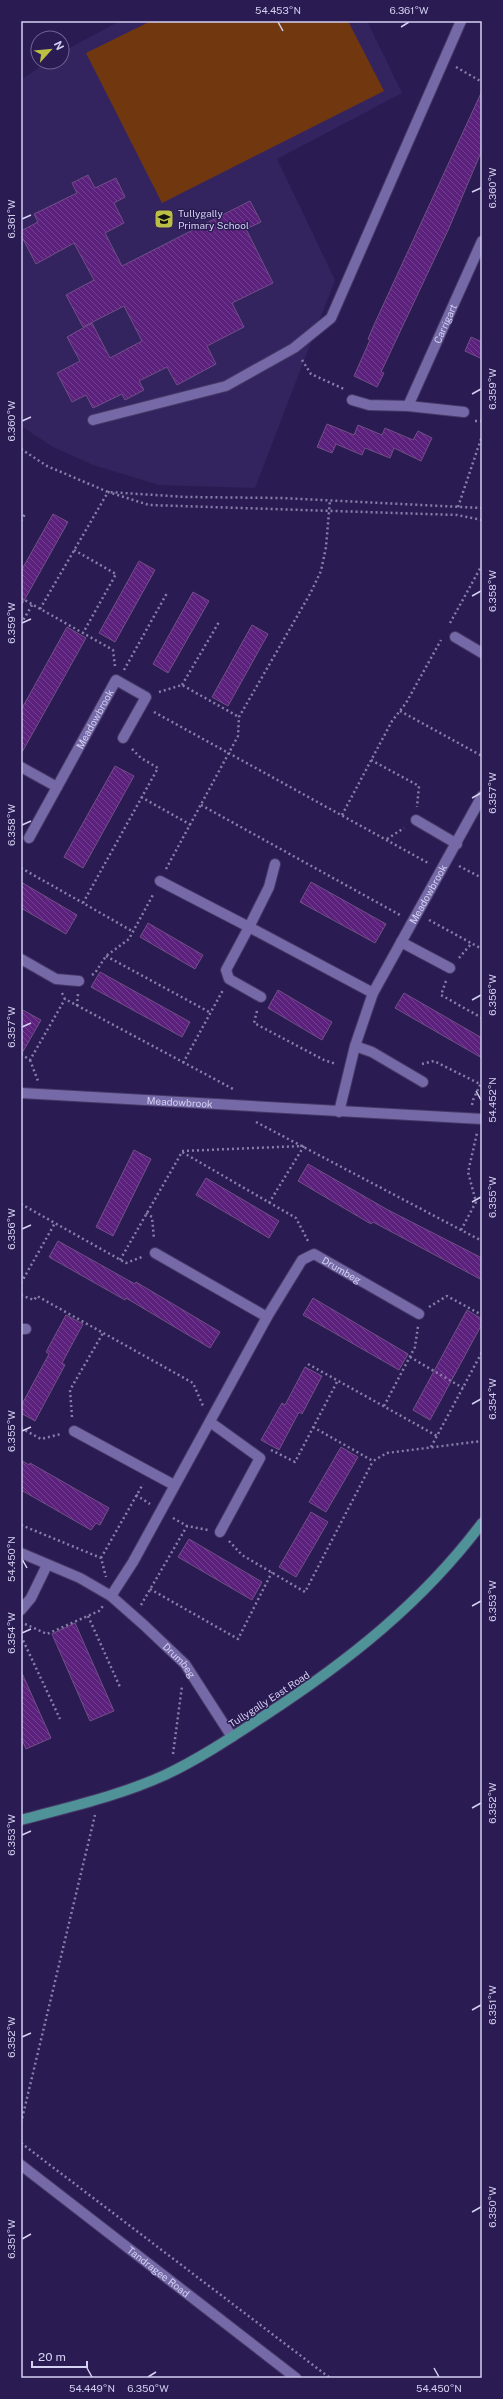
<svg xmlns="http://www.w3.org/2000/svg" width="503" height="2399" font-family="'Public Sans',sans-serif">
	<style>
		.built { fill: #332460 }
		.park { fill: #71380f }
		.building { fill: url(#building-back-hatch); stroke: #704f85 }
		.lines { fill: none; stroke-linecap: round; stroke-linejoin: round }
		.minor-casing { stroke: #473867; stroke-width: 12 }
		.major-casing { stroke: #473867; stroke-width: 12 }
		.path { stroke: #877faa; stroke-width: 2.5; stroke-dasharray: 2 3; stroke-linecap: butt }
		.minor { stroke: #756aa7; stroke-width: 10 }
		.major { stroke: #4f9297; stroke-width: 10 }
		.ticks { fill: none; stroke: #d4d0f2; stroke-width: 1.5 }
		.labels { text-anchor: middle; stroke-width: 3; stroke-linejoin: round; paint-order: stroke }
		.poi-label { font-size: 10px; fill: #d4d0f2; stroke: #2a1c52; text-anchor: start }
		.street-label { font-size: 10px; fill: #d4d0f2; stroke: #2a1c52 }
		.neatline { fill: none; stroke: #d4d0f2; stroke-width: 1.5 }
		.ticks-label { font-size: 10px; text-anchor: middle; fill: #d4d0f2 }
	</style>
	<defs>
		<pattern id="building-back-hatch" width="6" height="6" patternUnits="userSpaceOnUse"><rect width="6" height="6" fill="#5c217c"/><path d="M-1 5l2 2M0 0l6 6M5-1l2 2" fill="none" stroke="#72408f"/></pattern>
	</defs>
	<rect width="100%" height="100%" fill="#2a1c52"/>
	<path class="built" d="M120 21H367L402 93 277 159 335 280 255 488 159 485 93 465 53 447 21 426V80L47 62H62V52Z"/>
	<path class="park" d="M151 21H348L384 91 162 203 86 53Z"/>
	<g class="building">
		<path d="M482 91V150L449 228 381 372 384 373 377 387 354 376 370 340 368 339 374 325Z"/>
		<path d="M88 175 95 188 116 178 125 197 114 203 124 223 105 233 122 266 250 201 261 222 246 229 273 283 232 303 244 327 207 346 216 364 177 385 167 367 139 381 144 390 125 400 122 394 93 408 86 395 72 402 57 373 80 361 67 337 92 323 110 358 142 341 124 306 83 327 66 295 94 280 74 243 36 264 21 235V231L38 222 34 214 77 193 72 183Z"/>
		<path d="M471 337 482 342V359L465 351Z"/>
		<path d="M327 424 354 435 358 425 382 435 385 428 413 440 418 431 432 438 421 461 394 448 390 458 365 448 362 455 336 444 332 453 317 447Z"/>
		<path d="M53 514 68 522 21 606V571Z"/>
		<path d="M139 561 155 570 115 642 99 633Z"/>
		<path d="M193 592 209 601 168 673 153 664Z"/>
		<path d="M252 625 268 634 228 706 212 697Z"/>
		<path d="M67 627 86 638 21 754V710Z"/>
		<path d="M115 766 134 776 83 868 64 857Z"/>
		<path d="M21 882 77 915 66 934 21 908Z"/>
		<path d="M311 882 386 924 375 943 300 902Z"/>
		<path d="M148 923 203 955 195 969 140 937Z"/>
		<path d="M100 972 190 1022 182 1037 91 987Z"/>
		<path d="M278 990 332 1022 322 1040 268 1008Z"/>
		<path d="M404 993 482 1038V1058L395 1008Z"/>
		<path d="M21 1009 41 1020 21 1055Z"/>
		<path d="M134 1150 151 1159 113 1236 96 1227Z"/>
		<path d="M308 1164 388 1210 482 1258V1280L373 1222 371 1224 298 1181Z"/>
		<path d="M206 1178 279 1221 269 1238 196 1195Z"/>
		<path d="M58 1241 135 1284 136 1282 220 1332 210 1348 126 1298 125 1300 49 1257Z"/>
		<path d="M313 1298 408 1354 399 1370 303 1315Z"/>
		<path d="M467 1310 482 1319V1324L430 1420 413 1410Z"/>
		<path d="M66 1315 83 1324 62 1363 65 1365 35 1421 21 1413V1406L49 1354 46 1352Z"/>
		<path d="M305 1367 322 1376 302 1414 299 1412 279 1450 261 1440 282 1403 285 1405Z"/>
		<path d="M341 1447 358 1457 326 1512 309 1502Z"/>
		<path d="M21 1460 29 1465 30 1463 109 1508 100 1525 96 1523 91 1530 21 1490Z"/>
		<path d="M311 1512 328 1522 296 1577 279 1567Z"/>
		<path d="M189 1539 262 1582 252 1600 178 1557Z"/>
		<path d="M75 1623 114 1711 90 1721 52 1634Z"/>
		<path d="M21 1671 51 1738 26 1749 21 1737Z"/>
	</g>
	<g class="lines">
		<defs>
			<g id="minor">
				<path id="s1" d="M352 400 369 405 408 406 482 241"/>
				<path d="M408 406 464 412"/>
				<path d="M93 420 226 386 294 348 331 318 461 21"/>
				<path d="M455 637 482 653"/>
				<path d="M21 767 57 787"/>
				<path d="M416 820 457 844"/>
				<path id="s2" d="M29 838 116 680 146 697 123 738"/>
				<path d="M275 864 269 887 249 927 373 993"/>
				<path d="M160 881 249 927 226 970 229 979 261 997"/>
				<path d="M401 942 450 968"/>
				<path d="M21 959 56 979 79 981"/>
				<path d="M355 1046 372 1052 423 1082"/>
				<path id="s3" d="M21 1093 482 1119"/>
				<path id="s4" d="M339 1112 355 1046 373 993 482 796"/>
				<path d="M155 1253 267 1317"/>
				<path d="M21 1329H26"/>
				<path d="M210 1422 260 1458 220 1532"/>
				<path d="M74 1431 174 1485"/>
				<path id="s5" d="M21 1553 80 1578 111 1596 145 1626 185 1664 232 1737"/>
				<path id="s6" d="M111 1596 133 1562 267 1317 302 1260 314 1254 419 1314"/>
				<path d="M21 1610 31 1598 47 1565"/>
				<path id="s7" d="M21 2165 296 2378"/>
			</g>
			<path id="major" d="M21 1820C69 1807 119 1796 165 1775 199 1759 232 1737 264 1716 347 1662 422 1603 482 1523"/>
		</defs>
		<use href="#minor" class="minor-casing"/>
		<use href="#major" class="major-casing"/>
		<g class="path">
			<path d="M456 67 482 82"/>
			<path d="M302 360 311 374 344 389"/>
			<path d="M475 421H482"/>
			<path d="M21 449 47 466 108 492 186 497 281 498 482 508"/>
			<path d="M458 507 482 436"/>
			<path d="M21 521 25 514"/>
			<path d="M74 550 116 574 83 633"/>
			<path d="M21 598 113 650 115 666"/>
			<path d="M40 609 108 492 149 505 457 515 482 520"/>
			<path d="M450 623 482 565"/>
			<path d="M21 624 32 605"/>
			<path d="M124 670 167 593"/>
			<path d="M182 685 219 622"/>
			<path d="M159 692 182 685 239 717"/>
			<path d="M400 711 482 756"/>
			<path d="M154 712 430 864"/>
			<path d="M132 749 141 758 158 768 83 903 132 931"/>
			<path d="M371 760 419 786 417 807"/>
			<path d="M141 797 191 825"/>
			<path d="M201 805 400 915"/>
			<path d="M342 815 392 721 406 703 441 640"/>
			<path d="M387 839 404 828"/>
			<path d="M459 866 482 878"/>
			<path d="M21 868 83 903"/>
			<path d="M166 869 238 736 239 717 310 594 321 571 326 547 330 500"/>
			<path d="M429 920 482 949"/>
			<path d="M106 956 211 1013"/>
			<path d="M459 958 471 944"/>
			<path d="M92 975 95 973 106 956 129 939 154 893"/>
			<path d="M446 981 441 995 482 1018"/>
			<path d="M62 993 65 999 235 1090"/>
			<path d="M77 1006 78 994"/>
			<path d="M257 1011 254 1023 324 1060 336 1064"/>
			<path d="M21 1054 30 1060 65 999"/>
			<path d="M30 1060 38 1081"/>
			<path d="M183 1063 223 990"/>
			<path d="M422 1064 434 1061 482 1085"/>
			<path d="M472 1105 473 1100 482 1081"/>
			<path d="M256 1122 482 1241"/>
			<path d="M182 1151 303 1146"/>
			<path d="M269 1203 304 1146"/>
			<path d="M21 1204 126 1263 142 1257"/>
			<path d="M146 1213 152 1217 154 1239"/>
			<path d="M461 1230 476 1202 468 1172 477 1133"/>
			<path d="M120 1260 182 1152 296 1218 308 1241"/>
			<path d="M21 1283 55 1223"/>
			<path d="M21 1295 34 1300 37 1296 193 1383 203 1406"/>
			<path d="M429 1307 447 1296 482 1315"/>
			<path d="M410 1357 463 1388"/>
			<path d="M308 1364 437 1436"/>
			<path d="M384 1406 415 1347 418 1326"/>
			<path d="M72 1417 70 1390 103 1333"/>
			<path d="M313 1427 373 1461 387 1453 482 1441"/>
			<path d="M21 1428 41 1439 61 1434"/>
			<path d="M431 1447 482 1352"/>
			<path d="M271 1450 295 1462 338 1380"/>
			<path d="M136 1495 150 1504"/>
			<path d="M173 1518 187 1526 208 1530"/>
			<path d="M21 1525 101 1558 106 1577"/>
			<path d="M229 1541 242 1555 305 1592 373 1461"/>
			<path d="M101 1558 143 1484"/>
			<path d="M150 1589 238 1639 272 1572"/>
			<path d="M141 1605 187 1526"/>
			<path d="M88 1616 120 1687"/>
			<path d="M25 1624 47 1634 99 1611 103 1606"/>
			<path d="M21 1636 60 1719"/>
			<path d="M173 1754 182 1686"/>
			<path d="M21 2123 95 1815"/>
			<path d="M21 2143 330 2378"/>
		</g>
		<use href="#minor" class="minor"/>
		<use href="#major" class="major"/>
	</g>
	<path class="ticks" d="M278 22 283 31M401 27 409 22M472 192 481 188M22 219 31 215M472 394 481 389M22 421 31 417M472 596 481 591M22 623 31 619M472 798 481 793M22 825 31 821M472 1000 481 995M22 1027 31 1023M476 1091 481 1100M472 1202 481 1197M22 1229 31 1225M472 1404 481 1399M22 1431 31 1427M22 1559 27 1568M472 1606 481 1601M22 1633 31 1629M472 1808 481 1803M22 1835 31 1831M472 2010 481 2005M22 2037 31 2033M472 2212 481 2207M22 2239 31 2234M87 2368 92 2377M434 2368 439 2377M148 2377 156 2372"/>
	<defs>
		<symbol id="school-square" viewBox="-11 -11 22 22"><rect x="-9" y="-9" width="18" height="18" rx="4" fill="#bbc044" stroke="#2a1c52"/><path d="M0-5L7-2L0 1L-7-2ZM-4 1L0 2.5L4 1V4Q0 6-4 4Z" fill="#111"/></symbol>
	</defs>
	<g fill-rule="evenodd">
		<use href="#school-square" x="153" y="208" width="22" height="22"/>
	</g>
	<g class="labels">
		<g class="poi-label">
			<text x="178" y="217">Tullygally<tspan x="178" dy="12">Primary School</tspan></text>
		</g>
		<g class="street-label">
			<text dy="4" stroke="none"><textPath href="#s1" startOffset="147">Carrigart</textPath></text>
			<text dy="4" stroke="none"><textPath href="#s2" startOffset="136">Meadowbrook</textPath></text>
			<text dy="4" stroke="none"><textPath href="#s4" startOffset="237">Meadowbrook</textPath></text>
			<text dy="4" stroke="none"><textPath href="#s3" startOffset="159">Meadowbrook</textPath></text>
			<text dy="4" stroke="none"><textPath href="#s6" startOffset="432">Drumbeg</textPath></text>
			<text dy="4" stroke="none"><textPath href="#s5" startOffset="194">Drumbeg</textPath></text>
			<text transform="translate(269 1699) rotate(-33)" y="4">Tullygally East Road</text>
			<text dy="4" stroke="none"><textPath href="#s7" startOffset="174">Tandragee Road</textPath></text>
		</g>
	</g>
	<rect width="503" height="2399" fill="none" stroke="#2a1c52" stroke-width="44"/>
	<g transform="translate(50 50) rotate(63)"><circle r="19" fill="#2a1c52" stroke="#6e6492"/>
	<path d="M0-3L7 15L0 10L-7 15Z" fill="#bbc044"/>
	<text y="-6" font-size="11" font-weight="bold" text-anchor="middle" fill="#d4d0f2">N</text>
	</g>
	<path d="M32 2361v6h55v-6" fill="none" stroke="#d4d0f2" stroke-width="2"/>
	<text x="38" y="2361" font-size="12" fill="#d4d0f2" stroke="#2a1c52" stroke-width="3" paint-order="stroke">20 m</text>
	<rect x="22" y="22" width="459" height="2355" class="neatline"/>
	<g class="ticks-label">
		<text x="278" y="14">54.453°N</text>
		<text x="409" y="14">6.361°W</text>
		<text transform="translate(492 188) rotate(-90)" y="4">6.360°W</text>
		<text transform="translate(11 219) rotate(-90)" y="4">6.361°W</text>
		<text transform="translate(492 389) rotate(-90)" y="4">6.359°W</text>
		<text transform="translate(11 421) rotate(-90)" y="4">6.360°W</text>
		<text transform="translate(492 591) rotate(-90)" y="4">6.358°W</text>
		<text transform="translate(11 623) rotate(-90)" y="4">6.359°W</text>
		<text transform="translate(492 793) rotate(-90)" y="4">6.357°W</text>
		<text transform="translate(11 825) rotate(-90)" y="4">6.358°W</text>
		<text transform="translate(492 995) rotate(-90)" y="4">6.356°W</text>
		<text transform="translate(11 1027) rotate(-90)" y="4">6.357°W</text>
		<text transform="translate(492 1100) rotate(-90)" y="4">54.452°N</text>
		<text transform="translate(492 1197) rotate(-90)" y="4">6.355°W</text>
		<text transform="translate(11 1229) rotate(-90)" y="4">6.356°W</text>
		<text transform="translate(492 1399) rotate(-90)" y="4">6.354°W</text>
		<text transform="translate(11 1431) rotate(-90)" y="4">6.355°W</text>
		<text transform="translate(11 1559) rotate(-90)" y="4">54.450°N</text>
		<text transform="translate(492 1601) rotate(-90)" y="4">6.353°W</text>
		<text transform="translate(11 1633) rotate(-90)" y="4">6.354°W</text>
		<text transform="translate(492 1803) rotate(-90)" y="4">6.352°W</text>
		<text transform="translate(11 1835) rotate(-90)" y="4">6.353°W</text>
		<text transform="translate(492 2005) rotate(-90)" y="4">6.351°W</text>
		<text transform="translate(11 2037) rotate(-90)" y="4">6.352°W</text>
		<text transform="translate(492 2207) rotate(-90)" y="4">6.350°W</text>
		<text transform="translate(11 2239) rotate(-90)" y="4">6.351°W</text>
		<text x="92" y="2392">54.449°N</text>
		<text x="148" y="2392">6.350°W</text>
		<text x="439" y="2392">54.450°N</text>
	</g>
</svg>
